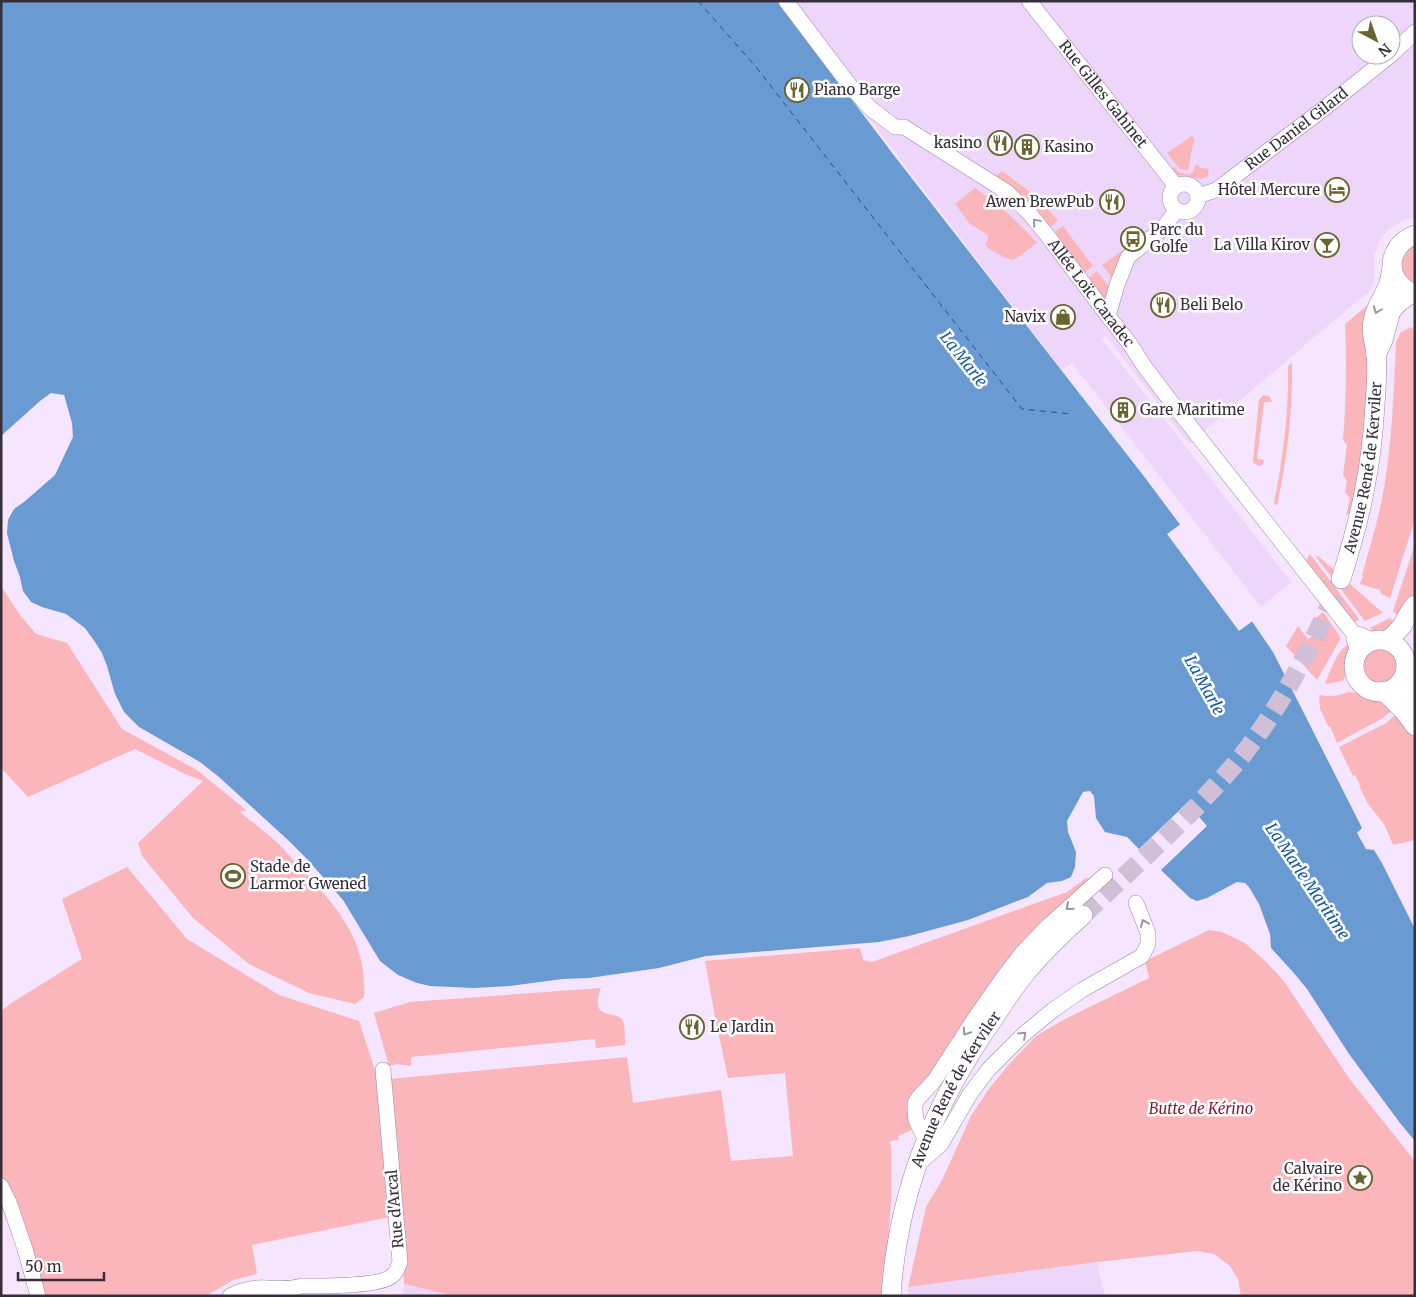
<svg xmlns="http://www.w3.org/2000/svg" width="1416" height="1297" font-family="Merriweather,serif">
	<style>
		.built { fill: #eed6fb; fill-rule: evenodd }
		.green { fill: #fbb6bb }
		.water { fill: #6a9ad2 }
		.pier { fill: #f5e5ff }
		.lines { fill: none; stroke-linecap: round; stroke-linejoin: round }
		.ferry { stroke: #12579b; stroke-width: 1; stroke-dasharray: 6 5; stroke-linecap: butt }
		.major-tunnel { stroke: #cfc0d8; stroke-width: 19; stroke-dasharray: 19 9; stroke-linecap: butt }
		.minor-casing { stroke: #9987a4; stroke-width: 16 }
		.major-casing { stroke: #9987a4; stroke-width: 20 }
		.minor { stroke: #fff; stroke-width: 15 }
		.major { stroke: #fff; stroke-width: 19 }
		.oneway { stroke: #9a969c }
		.labels { text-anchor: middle; stroke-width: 5; stroke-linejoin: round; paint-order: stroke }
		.poi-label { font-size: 15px; fill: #362e3a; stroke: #fff; text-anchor: start }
		.street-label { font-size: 15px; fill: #362e3a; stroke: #fff }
		.park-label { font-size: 15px; font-style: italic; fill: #7c1e31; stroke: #fff }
		.water-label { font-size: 16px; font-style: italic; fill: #12579b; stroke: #fff }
	</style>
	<rect width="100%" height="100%" fill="#f5e5ff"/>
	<g class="built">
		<path d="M779 1H1415V218L1404 220 1388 230 1380 240 1374 255V281L1369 292 1350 307 1189 444 1106 336 1102 339 1291 582 1261 607 1072 363 1062 370ZM1361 25H1391V55H1361Z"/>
		<path d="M1097 1262 1105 1296H908V1287Z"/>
		<path d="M404 1284 454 1296H403Z"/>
	</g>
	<g class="green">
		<path d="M1192 136 1195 140C1190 150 1191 160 1188 170L1180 169 1167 153Z"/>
		<path d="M1196 164 1201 168 1209 169 1208 176 1201 179 1178 175 1170 170 1174 167 1180 173 1189 174 1193 172Z"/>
		<path d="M1002 171 1042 201 1058 221 1048 229 993 178Z"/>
		<path d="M975 188C1000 206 1016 219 1037 243L1017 258 1012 260 1006 258 989 249 985 244 988 239V235L970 224 955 204Z"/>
		<path d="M1063 226 1093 266 1081 275 1051 235Z"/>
		<path d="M1415 244V284C1395 274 1399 256 1415 244Z"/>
		<path d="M1123 250 1114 280 1102 265Z"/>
		<path d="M1097 271 1110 288 1105 306 1086 280Z"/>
		<path d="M1374 300 1366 426 1354 509 1346 516 1350 498 1345 492 1347 481 1343 475 1347 445 1343 440C1346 401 1347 363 1345 324Z"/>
		<path d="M1411 327 1415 331V519L1390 598 1381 594 1380 590 1360 584 1363 576 1362 575C1370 546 1379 518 1384 488 1392 440 1394 391 1396 342L1401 332Z"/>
		<path d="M1292 363C1293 412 1287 459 1277 506L1274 503C1283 457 1289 412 1288 366Z"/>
		<path d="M1263 395 1269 396 1272 402H1264L1257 459 1265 460 1262 465 1259 466 1254 463 1253 461 1259 400Z"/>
		<path d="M1415 544V592L1411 603 1402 619 1393 611Z"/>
		<path d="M1310 554 1359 619 1353 624 1305 562Z"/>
		<path d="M1318 556 1383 613 1365 621 1316 557Z"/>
		<path d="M1 586 20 615 36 634 67 643 122 729 197 770 246 810 240 812C251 821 263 830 273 839 286 850 296 864 308 876 342 913 367 944 364 997L355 1004 309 993 249 964 193 918 142 856 138 843 203 781 185 774 135 749 28 797 1 768Z"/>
		<path d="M1323 612 1341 638 1317 680 1286 646 1298 626 1308 639 1324 628 1316 618Z"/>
		<path d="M1390 618 1395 624C1388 630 1383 633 1374 633L1370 628Z"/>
		<path d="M1350 643 1351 662 1343 681 1325 684C1331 670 1336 651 1350 643Z"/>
		<circle cx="1381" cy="666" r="17"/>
		<path d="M1348 692C1365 694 1382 698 1396 707L1383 718 1337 743 1330 726H1328L1320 709 1319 695C1330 697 1338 696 1348 692Z"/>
		<path d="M1401 710 1415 732V840L1393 845 1384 824 1368 804 1359 786 1360 785 1355 775 1353 776 1339 747 1386 723Z"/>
		<path d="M127 867 187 939 279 995 359 1021 378 1080 627 1057 633 1103 721 1090 731 1161 793 1156 785 1073 728 1078 715 1017 705 961 860 948 863 960 872 962 1067 892 1086 878 1093 880 1077 895 1041 921 997 977 931 1075 910 1096 908 1107 914 1129 898 1136 899 1140 890 1141 891 1146V1201L884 1296H454L404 1284 401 1220 390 1217 252 1245 257 1274 233 1280 206 1296H31L20 1255 1 1205V1011L13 1002 82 959 62 899Z"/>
		<path d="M1209 930 1222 932 1245 943 1264 960 1283 980 1351 1081 1415 1161V1296H1241L1238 1279 1230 1266 1214 1254 1197 1251 1097 1262 908 1287 926 1207 942 1180 972 1114 991 1086 1012 1061 1036 1036 1065 1019 1149 978 1145 961Z"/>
		<path d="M601 988C588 1023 617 1009 623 1021 625 1026 625 1039 625 1045L596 1048 595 1039 411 1057V1066L397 1064 389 1066 374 1013 410 1002Z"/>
	</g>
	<path class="water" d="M1 1H777L896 158 1146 479 1251 620 1273 652 1362 828 1357 833 1366 849 1374 850 1382 863 1415 929V1141L1400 1123 1349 1054 1307 989 1293 972 1271 948 1270 934 1259 904 1249 887 1245 883 1237 882 1207 898 1197 901 1190 898 1161 870 1207 826 1187 803 1139 849 1127 837 1105 832 1096 818 1094 796 1090 791 1083 792 1067 821 1068 832 1076 852 1075 867 1071 877 1062 881 1047 883 1028 897 968 920 909 936 879 942 706 956 659 968 589 978 562 979 510 986 474 988 430 986 417 983 398 975 380 961 343 900 308 860 288 840 219 777 200 762 139 727 124 712 115 694 107 666 102 653 95 642 85 628 66 614 42 607 31 602 23 591 20 577 14 561 7 533 8 520 14 509 24 502 55 475 73 437 72 423 64 395 51 393 40 401 1 436Z"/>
	<path class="pier" d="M1182 523 1254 620 1239 631 1167 534Z"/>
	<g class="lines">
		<path class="ferry" d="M698 1 756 67 1022 409 1071 414"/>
		<path class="major-tunnel" d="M1083 915C1122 878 1161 843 1198 805 1215 786 1233 768 1248 748 1287 696 1316 638 1341 579"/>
		<defs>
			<g id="minor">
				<path id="s1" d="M786 1 851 87 870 108 895 127H904L1007 192 1030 214 1047 235 1108 316 1130 344 1144 366 1172 403 1354 634V639L1358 653"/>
				<path id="s2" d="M1029 1 1176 186"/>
				<path d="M1391 55 1415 32"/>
				<circle cx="1184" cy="198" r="14"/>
				<path id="s3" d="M1198 196 1216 190 1223 185 1326 107 1391 55"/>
				<path d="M1108 316 1117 285 1128 257 1163 228 1176 211"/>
				<path d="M1354 634 1361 635 1373 641"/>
				<path d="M926 1138 922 1133 916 1120 915 1111V1103L919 1097 934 1081 977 1015 1003 978 1022 953 1048 926 1105 875"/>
				<path d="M916 1166 941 1144 970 1094 988 1070 1024 1034 1053 1010 1082 990 1142 956 1148 944V933L1136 903"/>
				<path d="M1 1186 9 1202 25 1249 38 1296"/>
				<path d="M230 1296C239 1291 247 1289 257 1288 272 1287 287 1291 301 1286 319 1286 382 1287 393 1275 397 1272 398 1266 400 1262L383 1070"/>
			</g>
			<g id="major">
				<path d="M1415 235C1385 246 1384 283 1415 294"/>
				<path d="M1376 355 1383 340 1391 311 1399 302 1412 293"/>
				<path id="s4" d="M1341 579C1360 520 1372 466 1375 404 1376 389 1378 369 1376 354 1375 341 1370 336 1373 321 1375 308 1383 298 1388 286 1390 280 1391 274 1392 267"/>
				<circle cx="1380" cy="666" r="26"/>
				<path d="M1387 641C1393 636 1397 632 1402 626 1406 619 1409 611 1415 605"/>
				<path d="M1406 669V686L1415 703"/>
				<path d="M1384 691 1404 711 1415 726"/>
				<path id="s5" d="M891 1296C898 1191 934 1103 994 1018 1005 1001 1016 984 1029 969 1046 949 1064 932 1083 915"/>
			</g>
		</defs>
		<use href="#minor" class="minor-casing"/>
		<use href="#major" class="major-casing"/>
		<use href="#minor" class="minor"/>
		<use href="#major" class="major"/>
	</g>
	<defs><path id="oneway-chevron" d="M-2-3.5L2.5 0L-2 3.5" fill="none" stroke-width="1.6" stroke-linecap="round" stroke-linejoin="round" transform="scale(1.25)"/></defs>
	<g class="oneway">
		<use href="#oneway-chevron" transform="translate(1036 222) rotate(-130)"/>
		<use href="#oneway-chevron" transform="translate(1377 310) rotate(111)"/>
		<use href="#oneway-chevron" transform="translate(1069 907) rotate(140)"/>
		<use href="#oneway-chevron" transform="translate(1144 923) rotate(-113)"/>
		<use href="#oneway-chevron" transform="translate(966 1032) rotate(123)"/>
		<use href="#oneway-chevron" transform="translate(1023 1035) rotate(-43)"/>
	</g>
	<defs>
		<symbol id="restaurant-ring" viewBox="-11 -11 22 22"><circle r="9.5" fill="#fff" stroke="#696532" stroke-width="1.5"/><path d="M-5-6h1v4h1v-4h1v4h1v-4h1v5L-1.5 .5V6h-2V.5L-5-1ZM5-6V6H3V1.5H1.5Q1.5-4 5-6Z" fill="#696532"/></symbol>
		<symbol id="building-ring" viewBox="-11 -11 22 22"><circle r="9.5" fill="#fff" stroke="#696532" stroke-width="1.5"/><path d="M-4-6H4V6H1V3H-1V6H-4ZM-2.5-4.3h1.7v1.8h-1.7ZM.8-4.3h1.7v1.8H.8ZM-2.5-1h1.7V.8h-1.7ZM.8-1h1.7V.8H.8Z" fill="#696532"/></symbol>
		<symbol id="hotel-ring" viewBox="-11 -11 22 22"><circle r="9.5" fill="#fff" stroke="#696532" stroke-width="1.5"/><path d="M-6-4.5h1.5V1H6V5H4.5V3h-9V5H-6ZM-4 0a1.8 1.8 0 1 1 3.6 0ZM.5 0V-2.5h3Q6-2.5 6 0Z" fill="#696532"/></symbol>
		<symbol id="bus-ring" viewBox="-11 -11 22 22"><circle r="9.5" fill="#fff" stroke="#696532" stroke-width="1.5"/><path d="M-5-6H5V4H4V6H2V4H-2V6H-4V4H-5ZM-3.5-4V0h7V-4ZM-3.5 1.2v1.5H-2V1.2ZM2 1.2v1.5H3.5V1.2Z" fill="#696532"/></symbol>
		<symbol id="bar-ring" viewBox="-11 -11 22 22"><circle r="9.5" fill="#fff" stroke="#696532" stroke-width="1.5"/><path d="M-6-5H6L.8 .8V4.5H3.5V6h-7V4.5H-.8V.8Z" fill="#696532"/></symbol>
		<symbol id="shop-ring" viewBox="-11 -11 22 22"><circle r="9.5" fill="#fff" stroke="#696532" stroke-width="1.5"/><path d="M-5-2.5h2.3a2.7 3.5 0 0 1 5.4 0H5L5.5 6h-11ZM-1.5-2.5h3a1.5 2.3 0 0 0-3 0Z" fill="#696532"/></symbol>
		<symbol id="stadium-ring" viewBox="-11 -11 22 22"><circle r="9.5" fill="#fff" stroke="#696532" stroke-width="1.5"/><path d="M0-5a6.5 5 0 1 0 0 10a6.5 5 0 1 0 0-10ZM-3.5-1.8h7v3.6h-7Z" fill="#696532"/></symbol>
		<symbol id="sight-ring" viewBox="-11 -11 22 22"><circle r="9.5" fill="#fff" stroke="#696532" stroke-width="1.5"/><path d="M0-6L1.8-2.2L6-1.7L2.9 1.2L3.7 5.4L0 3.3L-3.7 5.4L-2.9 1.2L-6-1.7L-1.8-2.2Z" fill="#696532"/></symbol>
	</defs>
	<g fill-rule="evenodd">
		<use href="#restaurant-ring" x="783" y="76" width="28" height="28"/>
		<use href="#restaurant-ring" x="986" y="129" width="28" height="28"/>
		<use href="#building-ring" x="1013" y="133" width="28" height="28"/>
		<use href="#hotel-ring" x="1323" y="176" width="28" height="28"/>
		<use href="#restaurant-ring" x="1098" y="188" width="28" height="28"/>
		<use href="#bus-ring" x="1119" y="225" width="28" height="28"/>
		<use href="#bar-ring" x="1313" y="231" width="28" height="28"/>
		<use href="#restaurant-ring" x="1149" y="291" width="28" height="28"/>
		<use href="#shop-ring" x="1049" y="303" width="28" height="28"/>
		<use href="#building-ring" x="1109" y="396" width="28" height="28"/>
		<use href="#stadium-ring" x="219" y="862" width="28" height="28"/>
		<use href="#restaurant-ring" x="678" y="1013" width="28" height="28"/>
		<use href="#sight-ring" x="1346" y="1164" width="28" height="28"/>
	</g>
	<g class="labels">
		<g class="poi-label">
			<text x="814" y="95">Piano Barge</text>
			<text x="982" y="148" text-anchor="end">kasino</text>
			<text x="1044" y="152">Kasino</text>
			<text x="1320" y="195" text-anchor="end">Hôtel Mercure</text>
			<text x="1094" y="207" text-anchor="end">Awen BrewPub</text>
			<text x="1150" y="235">Parc du<tspan x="1150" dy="17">Golfe</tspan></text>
			<text x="1310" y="250" text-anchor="end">La Villa Kirov</text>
			<text x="1180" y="310">Beli Belo</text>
			<text x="1046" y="322" text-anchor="end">Navix</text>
			<text x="1140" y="415">Gare Maritime</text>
			<text x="250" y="872">Stade de<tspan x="250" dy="17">Larmor Gwened</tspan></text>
			<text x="710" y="1032">Le Jardin</text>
			<text x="1342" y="1174" text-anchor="end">Calvaire<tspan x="1342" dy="17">de Kérino</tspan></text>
		</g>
		<g class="street-label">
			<text dy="5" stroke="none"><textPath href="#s2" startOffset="119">Rue Gilles Gahinet</textPath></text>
			<text dy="5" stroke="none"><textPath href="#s3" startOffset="120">Rue Daniel Gilard</textPath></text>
			<text dy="5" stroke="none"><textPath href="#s1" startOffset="430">Allée Loïc Caradec</textPath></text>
			<text dy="5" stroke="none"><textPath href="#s4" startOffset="114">Avenue René de Kerviler</textPath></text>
			<text dy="5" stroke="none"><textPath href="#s5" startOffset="219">Avenue René de Kerviler</textPath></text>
			<text transform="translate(395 1209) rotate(-95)" y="5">Rue d'Arcal</text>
		</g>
		<g class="park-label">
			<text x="1201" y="1114">Butte de Kérino</text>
		</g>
		<g class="water-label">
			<text transform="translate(964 359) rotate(52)" y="6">La Marle</text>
			<text transform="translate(1205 685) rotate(61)" y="6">La Marle</text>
			<text transform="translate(1308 881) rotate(56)" y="6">La Marle Maritime</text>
		</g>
	</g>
	<rect width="1416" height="1297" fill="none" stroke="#362e3a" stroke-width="5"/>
	<g transform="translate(1376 40) rotate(139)"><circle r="24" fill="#ffffff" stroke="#afabb0"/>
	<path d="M0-4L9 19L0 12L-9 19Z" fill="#696532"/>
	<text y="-8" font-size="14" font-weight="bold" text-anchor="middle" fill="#362e3a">N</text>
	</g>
	<path d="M18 1272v8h86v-8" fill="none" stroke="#362e3a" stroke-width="2.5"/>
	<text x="25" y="1272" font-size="15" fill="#362e3a" stroke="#ffffff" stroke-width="4" paint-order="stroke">50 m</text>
</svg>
